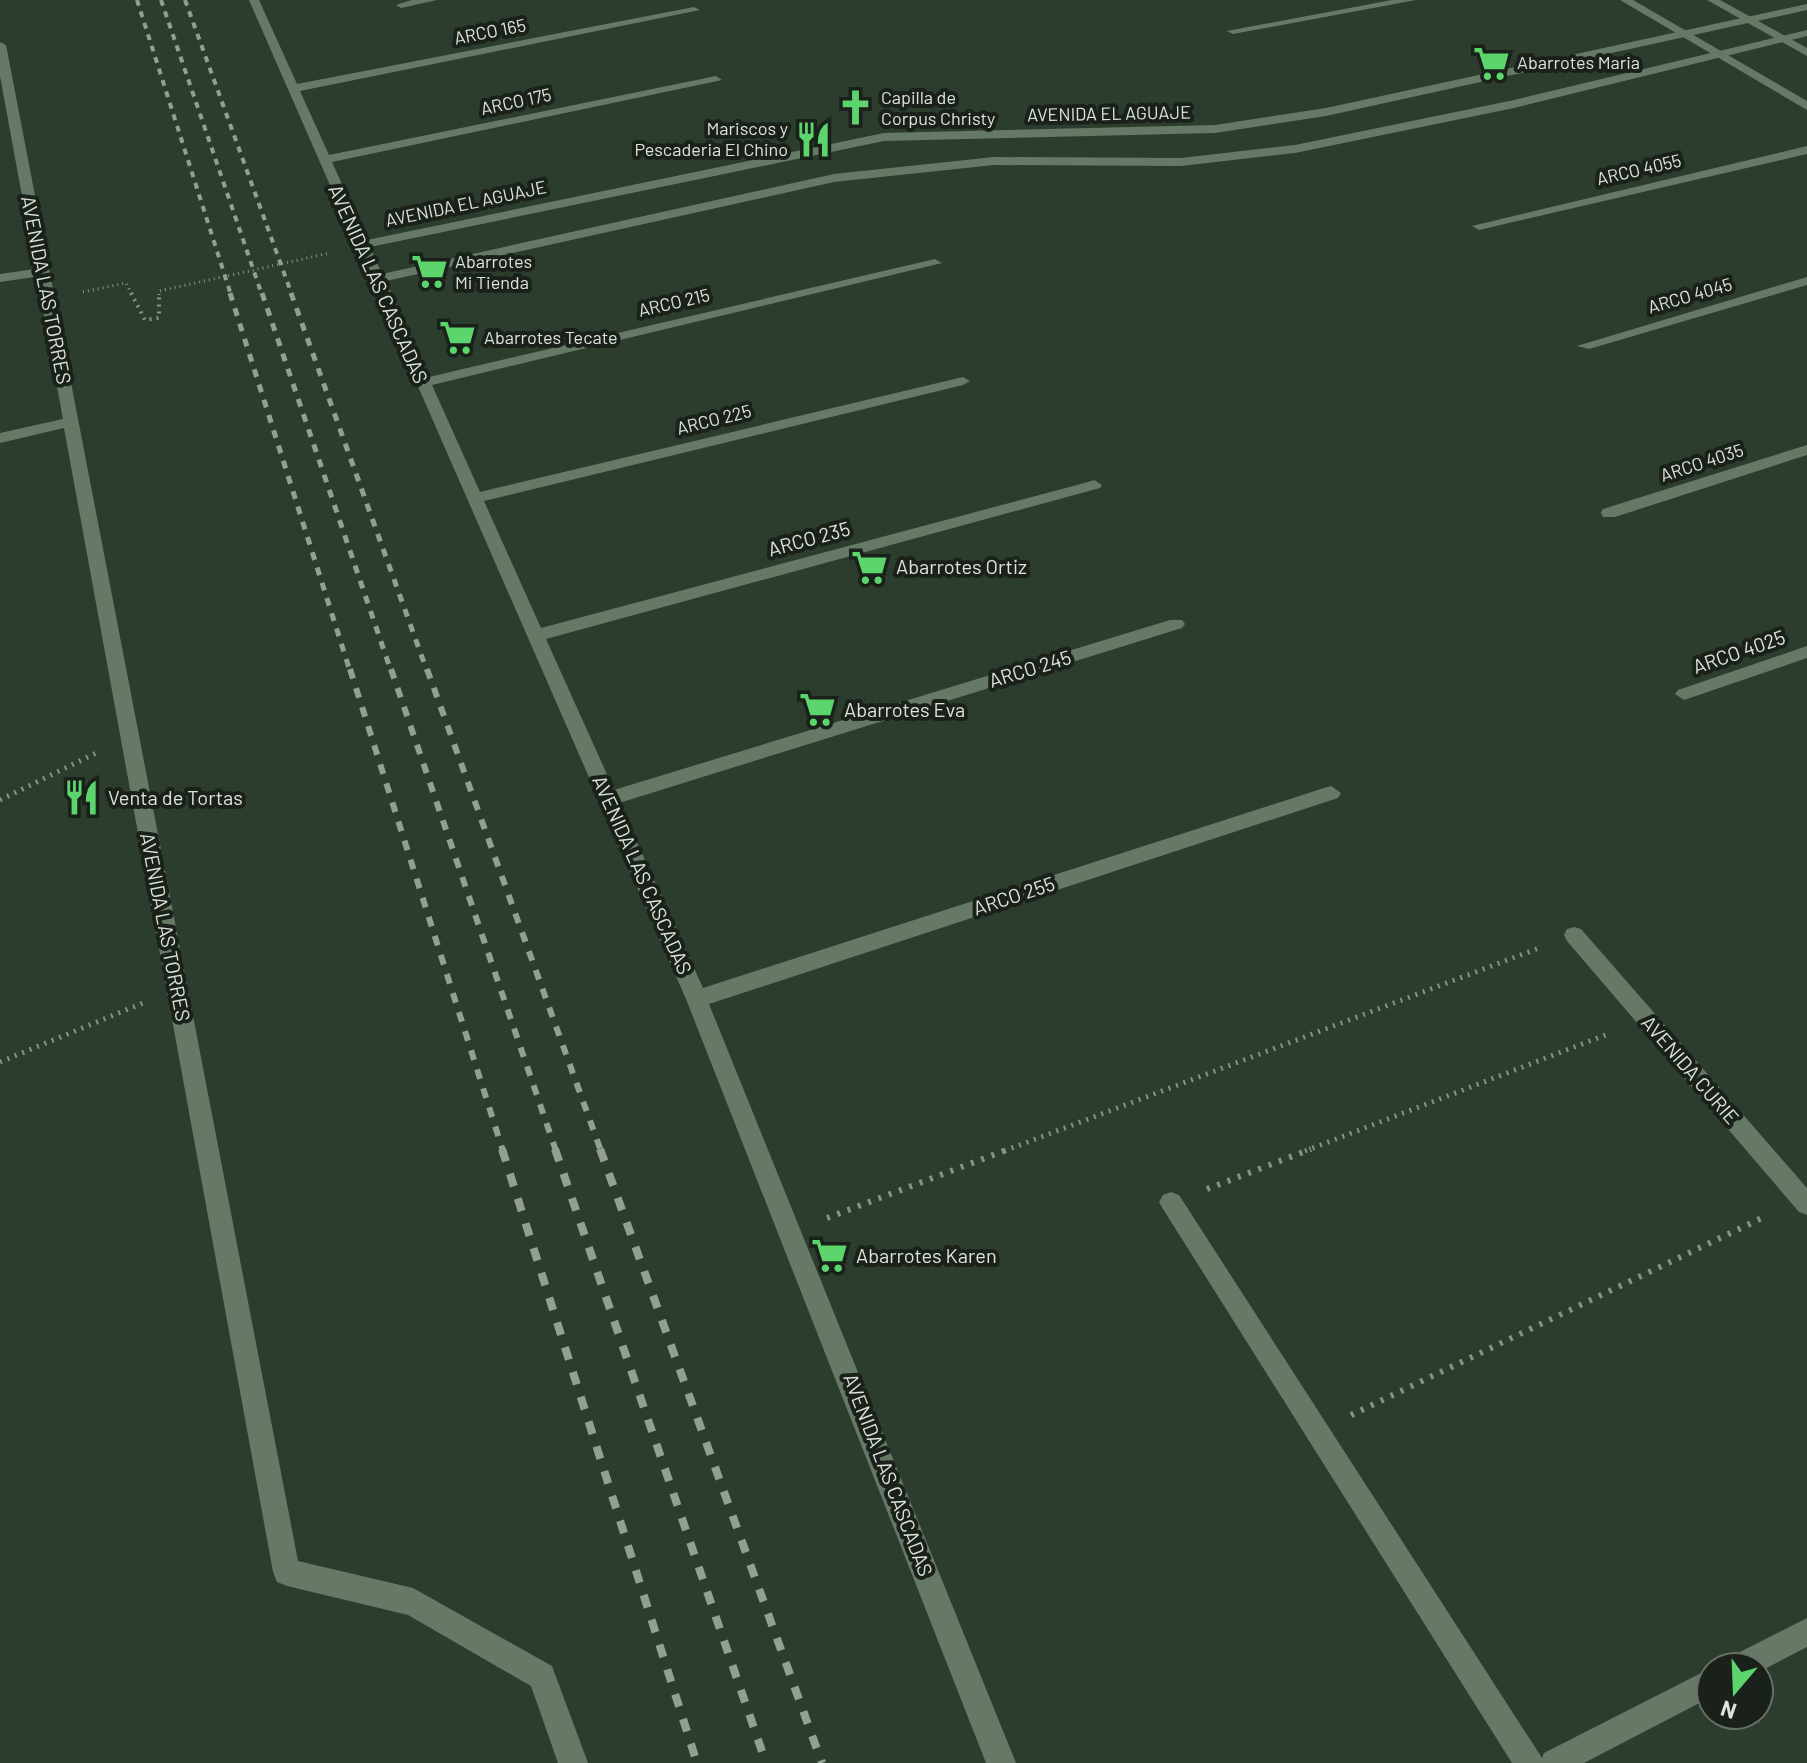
<svg xmlns="http://www.w3.org/2000/svg" width="1807" height="1763" font-family="Barlow,sans-serif">
	<style>
		.lines { fill: none; stroke-linecap: round; stroke-linejoin: round }
		.path-far3 { stroke: #859386; stroke-width: 3; stroke-dasharray: 1 4; stroke-linecap: butt }
		.path-far2 { stroke: #859386; stroke-width: 4; stroke-dasharray: 2 5; stroke-linecap: butt }
		.path-far1 { stroke: #859386; stroke-width: 5; stroke-dasharray: 2 6; stroke-linecap: butt }
		.path { stroke: #859386; stroke-width: 6; stroke-dasharray: 3 8; stroke-linecap: butt }
		.pedestrian { fill: #667967; fill-rule: evenodd }
		.minor { fill: #667967; fill-rule: evenodd }
		.secondary { fill: #667967; fill-rule: evenodd }
		.rail-far3 { stroke: #939f93; stroke-width: 4; stroke-dasharray: 6 6; stroke-linecap: butt }
		.rail-far2 { stroke: #939f93; stroke-width: 5; stroke-dasharray: 8 8; stroke-linecap: butt }
		.rail-far1 { stroke: #939f93; stroke-width: 6; stroke-dasharray: 10 10; stroke-linecap: butt }
		.rail { stroke: #939f93; stroke-width: 8; stroke-dasharray: 13 13; stroke-linecap: butt }
		.labels { text-anchor: middle; stroke-width: 8; stroke-linejoin: round; paint-order: stroke }
		.far-street-label { font-size: 18px; fill: #dae4da; stroke: #1a211a }
		.far-poi-label { font-size: 18px; fill: #dae4da; stroke: #1a211a; text-anchor: start }
		.street-label { font-size: 20px; fill: #dae4da; stroke: #1a211a }
		.poi-label { font-size: 20px; fill: #dae4da; stroke: #1a211a; text-anchor: start }
	</style>
	<rect width="100%" height="100%" fill="#2c3d2d"/>
	<g class="lines">
		<g class="path-far3">
			<path d="M83 292 126 283 132 295"/>
			<path d="M159 295V291L330 253"/>
		</g>
		<path class="path-far2" d="M131 293 145 320 159 318V293"/>
		<g class="path-far1">
			<path d="M0 800 96 753"/>
			<path d="M0 1062 143 1003"/>
			<path d="M1004 1151 1539 948"/>
			<path d="M1305 1151 1608 1034"/>
		</g>
		<g class="path">
			<path d="M1207 1189 1311 1149"/>
			<path d="M827 1218 1009 1149"/>
			<path d="M1351 1415 1764 1217"/>
		</g>
		<path class="pedestrian" d="M43 268 50 272 48 275 0 282V274Z"/>
		<g class="minor">
			<path d="M249 0H259L297 84 694 7 700 10 300 91 329 155 716 76 722 80 332 162 367 240 884 133 1215 125 1326 108 1807 4V10L1326 116 1215 133 884 141 370 247 382 274 834 174 994 157 1181 158 1295 145 1514 100 1807 30V36L1514 108 1295 153 1181 166 994 165 834 182 386 281 429 377 935 259 942 263 432 385 480 492 963 377 970 381 963 385 484 501 541 628 1088 482 1094 480 1102 485 1100 488 546 639 614 790 1170 620H1182L1185 624 1182 628 619 803 703 988 1324 788 1331 786 1341 793 1338 798 709 1004 1016 1763H986L686 999Z"/>
			<path d="M412 0H437L401 8 396 5Z"/>
			<path d="M1392 0H1416L1233 34 1227 31Z"/>
			<path d="M0 42 6 45 298 1561 413 1588 552 1666 588 1763H558L531 1686 408 1615 287 1586 277 1582 273 1572 64 428 0 443V433L63 419 0 76Z"/>
			<path d="M1807 146V154L1479 230 1472 226Z"/>
			<path d="M1807 277V285L1589 349 1577 346Z"/>
			<path d="M1807 445V455L1615 517H1603L1601 513 1603 509Z"/>
			<path d="M1807 646V658L1684 700 1675 694 1678 690Z"/>
			<path d="M1574 927 1581 929 1807 1188V1215L1799 1212 1567 941 1564 935 1567 929Z"/>
			<path d="M1171 1192 1179 1195 1542 1758 1544 1753 1711 1668V1697L1584 1763H1512L1163 1209 1159 1202 1163 1195Z"/>
			<path d="M1807 1618V1647L1759 1672V1667H1726L1730 1657Z"/>
		</g>
		<g class="secondary">
			<path d="M1620 0H1633L1807 101V110Z"/>
			<path d="M1707 0H1720L1807 48V56Z"/>
		</g>
		<g class="rail-far3">
			<path d="M137 0 231 295"/>
			<path d="M161 0 262 295"/>
			<path d="M185 0 292 295"/>
		</g>
		<g class="rail-far2">
			<path d="M230 293 350 671"/>
			<path d="M262 293 391 671"/>
			<path d="M291 293 427 671"/>
		</g>
		<g class="rail-far1">
			<path d="M350 669 503 1151"/>
			<path d="M391 669 556 1151"/>
			<path d="M427 669 601 1151"/>
		</g>
		<g class="rail">
			<path d="M502 1149 697 1763"/>
			<path d="M555 1149 766 1763"/>
			<path d="M600 1149 822 1763"/>
		</g>
	</g>
	<defs>
		<symbol id="supermarket-bare" viewBox="-9 -9 18 18"><path d="M-6-5.5h2.5l.6 2H6L4.5 2H-2.5L-4.4-4H-6ZM-1.5 3.2a1.3 1.3 0 1 0 .1 0ZM3 3.2a1.3 1.3 0 1 0 .1 0Z" fill="#5cd56d" stroke="#1a211a" stroke-width="2.5" paint-order="stroke"/></symbol>
		<symbol id="church-bare" viewBox="-9 -9 18 18"><path d="M-1.2-6h2.4v3.5h3.3v2.4h-3.3V6h-2.4V-.1h-3.3v-2.4h3.3Z" fill="#5cd56d" stroke="#1a211a" stroke-width="2.5" paint-order="stroke"/></symbol>
		<symbol id="restaurant-bare" viewBox="-9 -9 18 18"><path d="M-5-6h1v4h1v-4h1v4h1v-4h1v5L-1.5 .5V6h-2V.5L-5-1ZM5-6V6H3V1.5H1.5Q1.5-4 5-6Z" fill="#5cd56d" stroke="#1a211a" stroke-width="2.5" paint-order="stroke"/></symbol>
	</defs>
	<g fill-rule="evenodd">
		<use href="#supermarket-bare" x="1466" y="38" width="51" height="51"/>
		<use href="#church-bare" x="830" y="82" width="51" height="51"/>
		<use href="#restaurant-bare" x="788" y="114" width="51" height="51"/>
		<use href="#supermarket-bare" x="404" y="246" width="51" height="51"/>
		<use href="#supermarket-bare" x="432" y="312" width="51" height="51"/>
		<use href="#supermarket-bare" x="844" y="542" width="51" height="51"/>
		<use href="#supermarket-bare" x="792" y="684" width="51" height="51"/>
		<use href="#restaurant-bare" x="56" y="772" width="51" height="51"/>
		<use href="#supermarket-bare" x="804" y="1230" width="51" height="51"/>
	</g>
	<g class="labels">
		<g class="far-street-label">
			<text transform="translate(490 32) rotate(-11)" y="6">ARCO 165</text>
			<text transform="translate(516 102) rotate(-12)" y="6">ARCO 175</text>
			<text transform="translate(1109 114) rotate(-1)" y="6">AVENIDA EL AGUAJE</text>
			<text transform="translate(1639 170) rotate(-13)" y="6">ARCO 4055</text>
			<text transform="translate(466 204) rotate(-12)" y="6">AVENIDA EL AGUAJE</text>
			<text transform="translate(1690 296) rotate(-16)" y="6">ARCO 4045</text>
			<text transform="translate(674 303) rotate(-13)" y="6">ARCO 215</text>
			<text transform="translate(714 420) rotate(-14)" y="6">ARCO 225</text>
			<text transform="translate(1702 463) rotate(-18)" y="6">ARCO 4035</text>
		</g>
		<g class="far-poi-label">
			<text x="1517" y="69">Abarrotes Maria</text>
			<text x="881" y="104">Capilla de<tspan x="881" dy="21">Corpus Christy</tspan></text>
			<text x="788" y="135" text-anchor="end">Mariscos y<tspan x="788" dy="21">Pescaderia El Chino</tspan></text>
			<text x="455" y="268">Abarrotes<tspan x="455" dy="21">Mi Tienda</tspan></text>
			<text x="484" y="344">Abarrotes Tecate</text>
		</g>
		<g class="street-label">
			<text transform="translate(378 284) rotate(66)" y="7">AVENIDA LAS CASCADAS</text>
			<text transform="translate(46 290) rotate(79)" y="7">AVENIDA LAS TORRES</text>
			<text transform="translate(809 539) rotate(-15)" y="7">ARCO 235</text>
			<text transform="translate(1739 652) rotate(-19)" y="7">ARCO 4025</text>
			<text transform="translate(1030 669) rotate(-17)" y="7">ARCO 245</text>
			<text transform="translate(642 875) rotate(66)" y="7">AVENIDA LAS CASCADAS</text>
			<text transform="translate(1014 896) rotate(-18)" y="7">ARCO 255</text>
			<text transform="translate(165 927) rotate(79)" y="7">AVENIDA LAS TORRES</text>
			<text transform="translate(1690 1070) rotate(49)" y="7">AVENIDA CURIE</text>
			<text transform="translate(888 1475) rotate(69)" y="7">AVENIDA LAS CASCADAS</text>
		</g>
		<g class="poi-label">
			<text x="896" y="574">Abarrotes Ortiz</text>
			<text x="844" y="717">Abarrotes Eva</text>
			<text x="108" y="805">Venta de Tortas</text>
			<text x="856" y="1263">Abarrotes Karen</text>
		</g>
	</g>
	<g transform="translate(1735 1691) rotate(199)"><circle r="38" fill="#1a211a" stroke="#676f67" stroke-width="2"/>
	<path d="M0-6L14 30L0 20L-14 30Z" fill="#5cd56d"/>
	<text y="-12" font-size="22" font-weight="bold" text-anchor="middle" fill="#dae4da">N</text>
	</g>
</svg>
